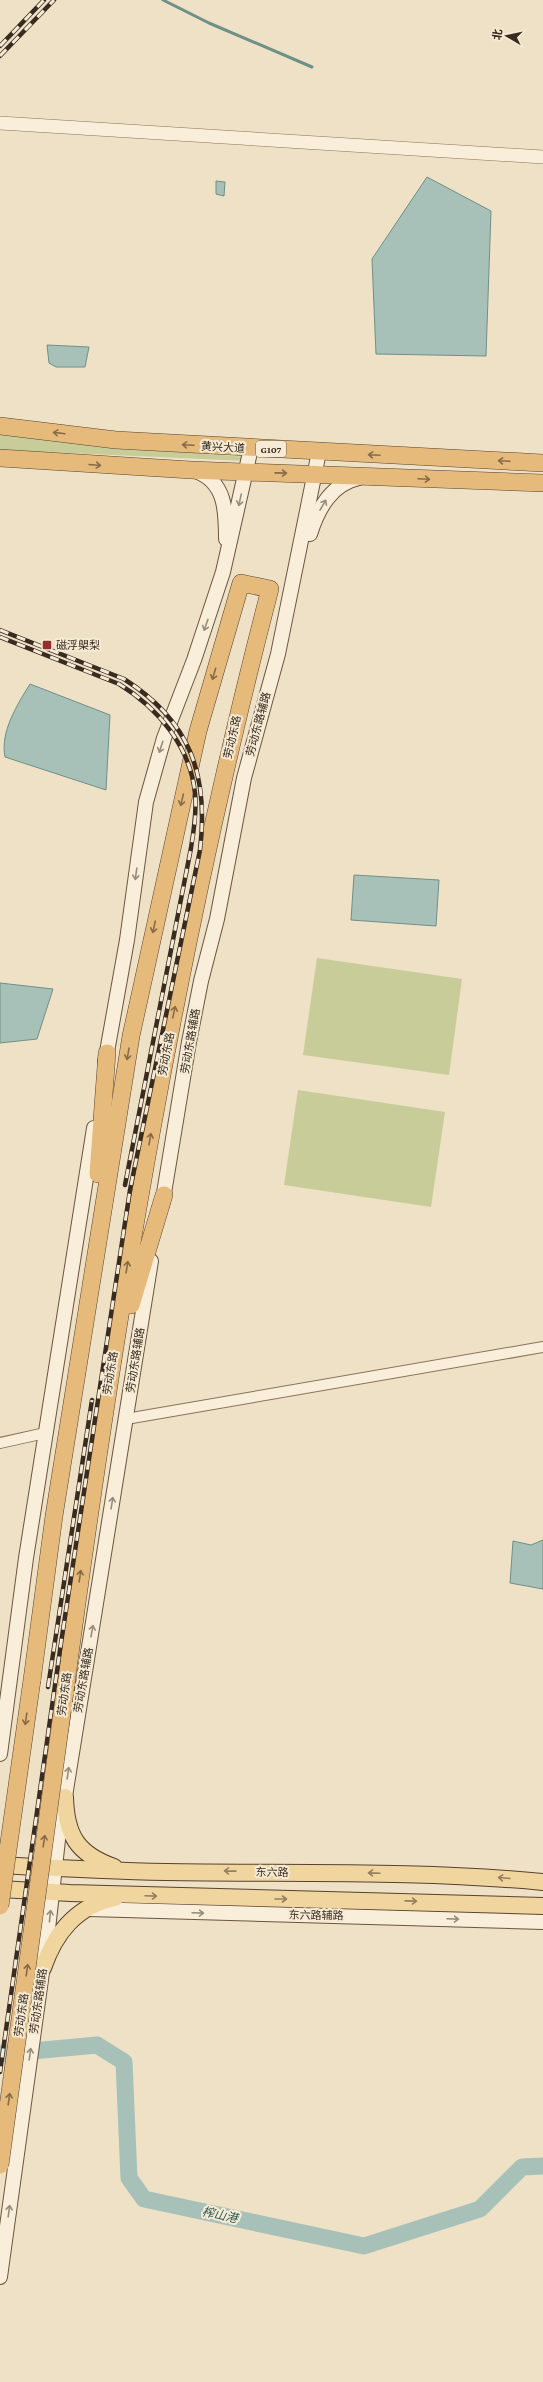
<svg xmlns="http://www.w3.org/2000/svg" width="543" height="2382" font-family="'Crimson Pro','Noto Sans SC',serif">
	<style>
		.green { fill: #c7cc99 }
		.water { fill: #a7c1b9; stroke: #6e9087 }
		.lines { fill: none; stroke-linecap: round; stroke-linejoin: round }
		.stream { stroke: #6e9087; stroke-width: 3 }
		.river { stroke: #a7c1b9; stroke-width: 17 }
		.minor-casing { stroke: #89735c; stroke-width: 12 }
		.tertiary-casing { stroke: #89735c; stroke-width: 14 }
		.secondary-casing { stroke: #6a543f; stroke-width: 16 }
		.primary-casing { stroke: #574130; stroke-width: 18 }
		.trunk-casing { stroke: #574130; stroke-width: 18 }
		.minor { stroke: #f8eed9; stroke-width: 10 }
		.tertiary { stroke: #f8eed9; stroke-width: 13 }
		.secondary { stroke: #f8eed9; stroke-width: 14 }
		.primary { stroke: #f0d59e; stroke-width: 16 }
		.trunk { stroke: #e6ba7b; stroke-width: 17 }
		.rail-casing { stroke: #392b1f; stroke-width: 4.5 }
		.rail { stroke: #f5ebd5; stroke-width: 3; stroke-dasharray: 9; stroke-linecap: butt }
		.trunk-bridge-casing { stroke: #574130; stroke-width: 18; stroke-linecap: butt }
		.trunk-bridge { stroke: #e6ba7b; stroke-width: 17 }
		.oneway { stroke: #876b48 }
		.oneway2 { stroke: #988c7c }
		.oneway3 { stroke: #94805e }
		.poi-dot { fill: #972d2f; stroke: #f5ebd5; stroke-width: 1.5 }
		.labels { text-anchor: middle; stroke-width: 4; stroke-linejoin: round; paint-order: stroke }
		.shield { fill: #f5ebd5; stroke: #716556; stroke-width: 1 }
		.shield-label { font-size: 10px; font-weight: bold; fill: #392b1f }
		.street-label { font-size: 11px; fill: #392b1f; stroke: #f5ebd5 }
		.poi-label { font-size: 11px; fill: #392b1f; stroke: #f5ebd5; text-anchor: start }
		.water-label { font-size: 12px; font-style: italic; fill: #2f5855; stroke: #f5ebd5 }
	</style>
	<rect width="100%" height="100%" fill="#eee1c6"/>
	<g class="green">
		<path d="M0 434 126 448 248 457V461L0 450Z"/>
		<path d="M317 958 462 979 449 1075 303 1055Z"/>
		<path d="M298 1090 445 1112 431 1207 284 1185Z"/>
	</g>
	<g class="water">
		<path d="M427 177 491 211 486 356 376 354 372 259Z"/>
		<path d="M216 181 225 182 224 196 216 194Z"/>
		<path d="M47 345 89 347 85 367H56L49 363Z"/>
		<path d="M30 684 110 715 106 790 5 757C0 732 17 705 30 684Z"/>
		<path d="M354 875 439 880 436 926 351 920Z"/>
		<path d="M0 983 53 989 37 1039 0 1043Z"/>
		<path d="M543 1540V1589L510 1583 513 1541 531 1545Z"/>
	</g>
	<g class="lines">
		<path class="stream" d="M163 0 209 23 312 67"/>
		<path class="river" d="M0 2054 97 2045 124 2062 129 2178 144 2199 364 2246 480 2209 522 2167 543 2166"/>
		<defs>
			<g id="minor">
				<path d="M126 1419 543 1347"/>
				<path d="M0 1443 45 1433"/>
			</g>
			<path id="tertiary" d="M0 123 543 157"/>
			<g id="secondary">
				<path d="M195 471C226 481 226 512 226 539"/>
				<path d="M310 534C318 509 331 484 359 478"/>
				<path d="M105 1063 127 940 146 802 164 738 194 660 223 572 251 448"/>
				<path d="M162 1205 189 1042 201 981 217 919 244 778 278 654 319 452"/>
				<path d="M0 1754 26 1558 94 1128"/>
				<path d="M89 1909 543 1922"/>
				<path d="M0 2277 48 1929 58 1840 151 1261"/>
			</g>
			<g id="primary">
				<path d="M65 1797C66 1835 77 1854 114 1867"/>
				<path d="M0 1865C55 1868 111 1871 166 1872 292 1874 418 1870 543 1882"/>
				<path d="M0 1889 70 1893 543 1906"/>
				<path d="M43 1968C55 1933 76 1906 115 1898"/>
			</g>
			<g id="trunk">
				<path d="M0 426 116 440 543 463"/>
				<path d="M0 458 191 470 543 483"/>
				<path d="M98 1174 107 1053"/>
				<path d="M131 1305 164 1195"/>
				<path d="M32 1680 54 1516 131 1036 198 731 241 583 270 589C176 949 115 1316 66 1684"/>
			</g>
		</defs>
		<use href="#minor" class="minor-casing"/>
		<use href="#tertiary" class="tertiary-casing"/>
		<use href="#secondary" class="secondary-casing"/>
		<use href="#primary" class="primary-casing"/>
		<use href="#trunk" class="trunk-casing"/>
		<use href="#minor" class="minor"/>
		<use href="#tertiary" class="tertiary"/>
		<use href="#secondary" class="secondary"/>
		<use href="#primary" class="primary"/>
		<use href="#trunk" class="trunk"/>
		<defs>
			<g id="rail">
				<path d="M0 46 44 0"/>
				<path d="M0 56 54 0"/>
				<path d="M0 630 124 679C190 721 209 774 200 850L130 1190 61 1643 0 2072"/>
				<path d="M0 637 119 684C158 708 190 746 195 793 197 811 194 830 191 848L125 1185"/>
				<path d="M48 1687 92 1400"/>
			</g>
		</defs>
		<use href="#rail" class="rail-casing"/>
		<use href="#rail" class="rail"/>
		<defs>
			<g id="trunk-bridge">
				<path d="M0 1906 32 1680"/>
				<path d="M0 2165 66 1684"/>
			</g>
		</defs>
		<use href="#trunk-bridge" class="trunk-bridge-casing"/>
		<use href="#trunk-bridge" class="trunk-bridge"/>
	</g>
	<defs><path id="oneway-shaft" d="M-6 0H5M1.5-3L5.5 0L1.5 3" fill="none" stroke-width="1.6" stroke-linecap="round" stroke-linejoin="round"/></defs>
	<g class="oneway">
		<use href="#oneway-shaft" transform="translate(59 433) rotate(-173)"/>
		<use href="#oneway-shaft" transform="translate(188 445) rotate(-177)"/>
		<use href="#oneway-shaft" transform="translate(374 455) rotate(-177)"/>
		<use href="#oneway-shaft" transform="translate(504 461) rotate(-177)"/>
		<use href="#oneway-shaft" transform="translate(95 465) rotate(5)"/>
		<use href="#oneway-shaft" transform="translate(281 473) rotate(1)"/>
		<use href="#oneway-shaft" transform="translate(424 479) rotate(3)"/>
		<use href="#oneway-shaft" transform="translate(214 674) rotate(106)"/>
		<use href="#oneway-shaft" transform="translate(182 800) rotate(103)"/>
		<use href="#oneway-shaft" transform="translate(154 927) rotate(102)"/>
		<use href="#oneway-shaft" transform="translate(174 1012) rotate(-78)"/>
		<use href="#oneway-shaft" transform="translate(128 1054) rotate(100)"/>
		<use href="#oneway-shaft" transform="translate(150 1139) rotate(-80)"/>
		<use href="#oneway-shaft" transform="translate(127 1267) rotate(-81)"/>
		<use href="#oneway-shaft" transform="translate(80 1576) rotate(-82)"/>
		<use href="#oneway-shaft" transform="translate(26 1719) rotate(98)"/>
		<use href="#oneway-shaft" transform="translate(44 1841) rotate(-82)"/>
		<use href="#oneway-shaft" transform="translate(27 1970) rotate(-82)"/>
		<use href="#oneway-shaft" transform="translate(9 2099) rotate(-82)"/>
	</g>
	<g class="oneway2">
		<use href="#oneway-shaft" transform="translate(240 500) rotate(102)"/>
		<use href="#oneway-shaft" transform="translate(323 505) rotate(-60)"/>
		<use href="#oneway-shaft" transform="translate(206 625) rotate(109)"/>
		<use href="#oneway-shaft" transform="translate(161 747) rotate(108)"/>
		<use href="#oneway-shaft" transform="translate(136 874) rotate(98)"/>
		<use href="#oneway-shaft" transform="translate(112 1503) rotate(-81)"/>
		<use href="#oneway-shaft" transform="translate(92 1631) rotate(-80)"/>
		<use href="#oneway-shaft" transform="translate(68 1773) rotate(-82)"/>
		<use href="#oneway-shaft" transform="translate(198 1913) rotate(2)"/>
		<use href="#oneway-shaft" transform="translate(50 1916) rotate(-84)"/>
		<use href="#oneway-shaft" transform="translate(453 1919) rotate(2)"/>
		<use href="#oneway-shaft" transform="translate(30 2054) rotate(-82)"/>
		<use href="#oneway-shaft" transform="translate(9 2211) rotate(-82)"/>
	</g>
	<g class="oneway3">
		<use href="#oneway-shaft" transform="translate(230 1871) rotate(-179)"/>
		<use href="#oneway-shaft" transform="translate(374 1873) rotate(-178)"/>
		<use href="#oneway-shaft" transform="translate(504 1878) rotate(-175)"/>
		<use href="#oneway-shaft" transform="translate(151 1896) rotate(2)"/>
		<use href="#oneway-shaft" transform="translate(281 1899)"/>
		<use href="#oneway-shaft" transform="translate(411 1901) rotate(1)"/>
	</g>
	<rect class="poi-dot" x="42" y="640" width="10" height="10" rx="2"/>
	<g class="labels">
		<rect class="shield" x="256" y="441" width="30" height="16" rx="3"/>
		<g class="shield-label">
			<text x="271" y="453">G107</text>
		</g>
		<g class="street-label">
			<text transform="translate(223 447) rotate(3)" y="4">黄兴大道</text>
			<text transform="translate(258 724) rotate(-75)" y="4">劳动东路辅路</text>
			<text transform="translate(232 737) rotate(-77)" y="4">劳动东路</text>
			<text transform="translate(190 1041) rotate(-80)" y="4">劳动东路辅路</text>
			<text transform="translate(166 1054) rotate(-79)" y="4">劳动东路</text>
			<text transform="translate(135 1360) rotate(-81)" y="4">劳动东路辅路</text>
			<text transform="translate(110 1373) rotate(-81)" y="4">劳动东路</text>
			<text transform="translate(83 1680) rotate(-80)" y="4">劳动东路辅路</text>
			<text transform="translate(64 1694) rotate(-82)" y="4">劳动东路</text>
			<text transform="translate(272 1872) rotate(1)" y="4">东六路</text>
			<text transform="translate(316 1915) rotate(1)" y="4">东六路辅路</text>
			<text transform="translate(38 2001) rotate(-82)" y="4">劳动东路辅路</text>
			<text transform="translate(21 2015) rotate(-82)" y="4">劳动东路</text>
		</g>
		<g class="poi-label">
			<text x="56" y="649">磁浮㮾梨</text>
		</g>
		<g class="water-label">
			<text transform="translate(220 2215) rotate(12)" y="4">榨山港</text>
		</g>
	</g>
	<g transform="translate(507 36) rotate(279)" stroke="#f5ebd5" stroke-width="3" paint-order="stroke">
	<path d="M0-3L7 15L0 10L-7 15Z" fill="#392b1f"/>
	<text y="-6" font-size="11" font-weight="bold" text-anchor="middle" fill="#392b1f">北</text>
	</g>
</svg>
